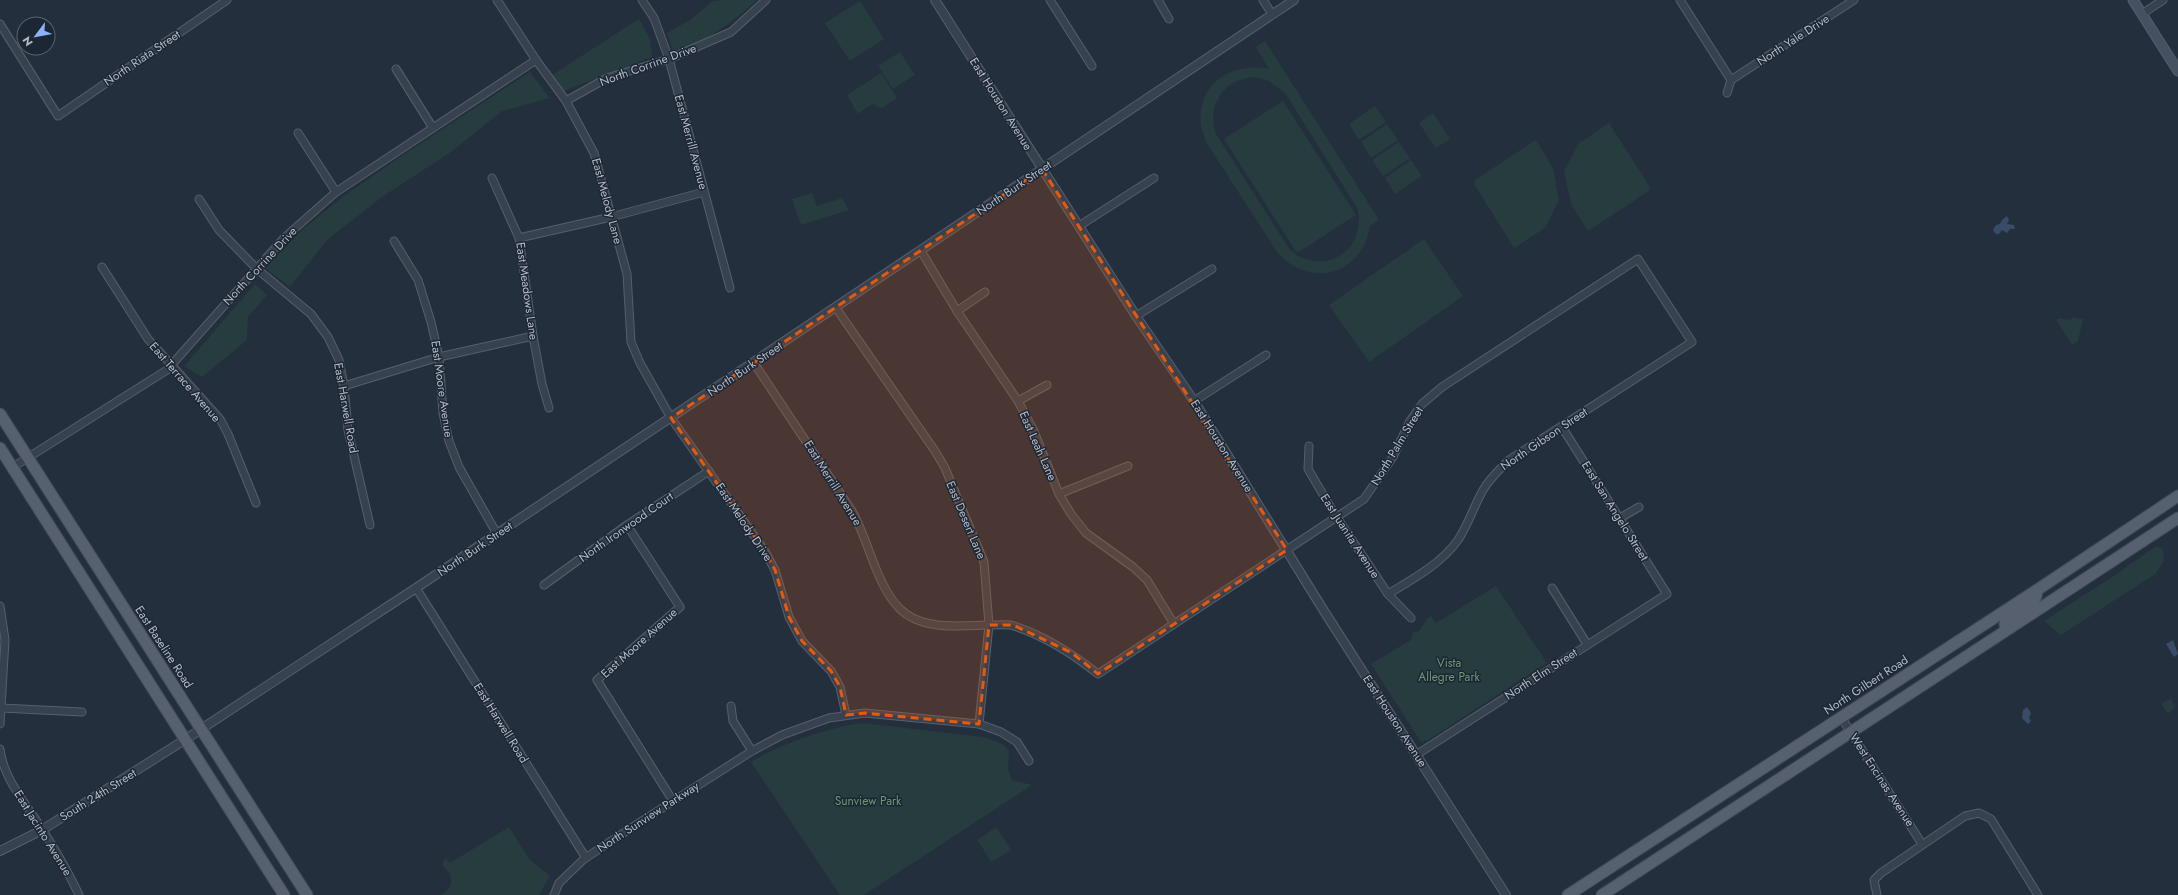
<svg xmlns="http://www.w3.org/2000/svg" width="2178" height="895" font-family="Jost,sans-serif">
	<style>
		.green { fill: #263c3f; fill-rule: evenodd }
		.water { fill: #394c67 }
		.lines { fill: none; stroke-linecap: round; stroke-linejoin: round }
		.minor-casing { stroke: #565f6c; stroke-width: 9 }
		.tertiary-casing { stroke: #565f6c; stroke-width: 10 }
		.secondary-casing { stroke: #565f6c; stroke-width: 11 }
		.primary-casing { stroke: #414a57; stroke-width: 13 }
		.minor { stroke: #38414e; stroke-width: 7 }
		.tertiary { stroke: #38414e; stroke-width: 8 }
		.secondary { stroke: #465061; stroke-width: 9 }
		.primary { stroke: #56606e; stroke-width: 11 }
		.marked { fill: #e8590c; fill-opacity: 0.2; stroke: #e8590c; stroke-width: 3; stroke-dasharray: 8 5; stroke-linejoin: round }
		.labels { text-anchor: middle; stroke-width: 3; stroke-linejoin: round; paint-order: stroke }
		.street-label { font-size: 12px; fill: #b4bcc9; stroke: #1d2633 }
		.park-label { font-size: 12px; fill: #6b9a76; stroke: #1d2633 }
	</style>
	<rect width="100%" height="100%" fill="#242f3e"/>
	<g class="green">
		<path d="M721 0H757C729 25 709 39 674 54L667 33 690 20 713 1Z"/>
		<path d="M860 1 884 39 850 61 825 23Z"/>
		<path d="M639 19 650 39 652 57 564 91 552 75Z"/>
		<path d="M1265 41 1379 220 1370 226C1362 276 1309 289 1277 252L1208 145C1184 99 1221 59 1269 69L1256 47ZM1256 77 1269 81 1285 93 1357 208C1368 250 1324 278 1290 250L1216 134C1206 104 1225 78 1256 77Z"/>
		<path d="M900 52 915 75 893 89 878 66Z"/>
		<path d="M530 72 550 98 502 111 451 152 382 197 327 240 290 287 265 268 303 229 344 196 397 159Z"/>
		<path d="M881 73 897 98 882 108 877 107 874 103 858 114 847 95Z"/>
		<path d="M1283 101 1356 215 1297 253 1224 139Z"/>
		<path d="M1375 106 1386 122 1359 140 1349 124Z"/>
		<path d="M1433 113 1450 139 1436 148 1419 123Z"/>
		<path d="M1609 123 1650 187 1649 191 1588 231 1571 204 1564 172 1578 144Z"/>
		<path d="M1387 124 1398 140 1371 158 1361 142Z"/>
		<path d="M1536 140 1553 168 1559 200 1545 228 1514 248 1474 184 1475 180Z"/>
		<path d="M1399 142 1410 158 1383 176 1372 160Z"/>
		<path d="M1411 160 1422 176 1395 194 1385 178Z"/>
		<path d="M812 193 817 206 842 198 849 210 801 225 792 199Z"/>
		<path d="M1424 239 1463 296 1369 362 1329 305Z"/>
		<path d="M255 284 267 295 248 317 247 340 202 377 184 366Z"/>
		<path d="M2072 317 2083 319 2078 341 2072 345 2056 320 2060 318 2071 320Z"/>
		<path d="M2156 546 2163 549 2164 561 2155 574 2061 635 2044 621 2118 573Z"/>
		<path d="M1496 586 1547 663 1428 740 1421 742 1371 664 1411 640 1413 632 1419 631 1427 619 1431 616 1436 623Z"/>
		<path d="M2171 699 2175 707 2168 714 2161 703Z"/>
		<path d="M863 723 983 737C992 740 1004 742 1009 751L1008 769 1012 780 1032 785 864 895H840L751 762C779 744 830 727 863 723Z"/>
		<path d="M509 827 529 859 550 876 539 895H440C450 891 453 884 450 874L443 866V862L446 859 450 863Z"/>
		<path d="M996 827 1011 850 992 862 977 840Z"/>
	</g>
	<g class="water">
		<path d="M2007 216 2009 220 2007 224 2014 225 2015 229H2010L2007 233 2002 230 1999 234H1996L1993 230 1996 225 2000 224 2002 220Z"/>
		<path d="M2173 640 2178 654 2174 657 2166 644Z"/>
		<path d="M2027 707 2031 713 2029 718 2031 721 2028 724 2022 718 2023 710Z"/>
	</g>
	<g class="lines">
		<defs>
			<g id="minor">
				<path d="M497 0 536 60 566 101 594 153 627 274 631 342 640 363 671 418 764 550 775 570 789 617 802 641 831 671 840 687 846 715"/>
				<path d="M642 0 654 18 669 59 730 288"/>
				<path d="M1050 0 1092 66"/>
				<path d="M1158 0 1169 19"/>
				<path d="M1263 0 1272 14"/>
				<path d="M1680 0 1731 80"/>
				<path d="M2142 14 2163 0"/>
				<path d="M0 24 58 116 227 0"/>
				<path d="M396 69 433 128"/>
				<path d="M1731 80 1854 0"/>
				<path d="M1727 93 1731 80"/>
				<path d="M566 101 607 78 669 59 731 32 766 0"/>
				<path d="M298 133 336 192"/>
				<path d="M492 178 519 238 533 336 542 384 549 408"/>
				<path d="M199 199 219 230 257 269 311 314 328 337 339 360 344 386 348 430 370 525"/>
				<path d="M1079 226 1154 178"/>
				<path d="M519 238 611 217 704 192"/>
				<path d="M394 241 418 280 431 322 439 357 443 413 449 441 459 467 497 534"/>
				<path d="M921 251 957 311 1018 401 1033 429 1059 494 1071 514 1086 533 1133 567 1147 580 1174 624"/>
				<path d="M102 267 148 339 220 419 228 434 256 503"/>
				<path d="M836 308 935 451 945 468 984 562 989 625 979 724"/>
				<path d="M957 311 985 292"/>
				<path d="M1136 316 1212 269"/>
				<path d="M754 363 852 511C869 541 876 585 900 609 923 632 964 625 993 625 1000 625 1008 624 1014 626 1045 636 1073 654 1098 674L1364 499 1393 457 1410 421 1422 404 1442 387 1638 259 1692 342 1509 460C1499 470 1490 478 1483 490 1474 506 1468 525 1458 540 1441 564 1413 579 1388 594"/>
				<path d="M344 386 439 357 533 336"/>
				<path d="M1018 401 1047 385"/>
				<path d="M1194 401 1266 355"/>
				<path d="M1309 446 1308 469 1334 513 1388 594 1411 618"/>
				<path d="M13 467 167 370 284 238 336 192 536 60"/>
				<path d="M1059 494 1128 466"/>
				<path d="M1620 518 1639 507"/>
				<path d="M627 525 680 607 597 680 673 801"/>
				<path d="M544 585 627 525 709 471"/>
				<path d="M416 588 586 858"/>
				<path d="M1552 588 1587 644"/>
				<path d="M0 606 5 640 0 724"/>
				<path d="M731 706 733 721 752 751"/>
				<path d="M1 708 82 712"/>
				<path d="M1841 717 1922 844"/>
				<path d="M0 749C3 777 23 800 38 823 53 846 67 869 79 895"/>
				<path d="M1416 755 1667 594 1562 427"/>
				<path d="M554 895 559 883 584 859 631 828 752 751 782 735 829 718 865 713 979 724 1001 732 1017 742 1029 761"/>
				<path d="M1877 895 1874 880 1881 873 1965 816 1979 813 1991 819 2038 895"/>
			</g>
			<g id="tertiary">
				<path d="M935 0 1136 316 1194 401 1324 611 1506 895"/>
				<path d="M0 851 42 830 186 739 416 588 1294 0"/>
			</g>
			<path id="secondary" d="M2133 0 2178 71"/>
			<g id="primary">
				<path d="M0 414 307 895"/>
				<path d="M0 448 284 895"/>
				<path d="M2006 630 2005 624 2006 621C2018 610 2037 607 2037 590"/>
				<path d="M1568 895 2037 590 2178 496"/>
				<path d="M1602 895 2178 518"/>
			</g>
		</defs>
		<use href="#minor" class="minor-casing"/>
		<use href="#tertiary" class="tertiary-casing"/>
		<use href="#secondary" class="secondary-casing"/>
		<use href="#primary" class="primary-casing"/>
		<use href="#minor" class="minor"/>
		<use href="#tertiary" class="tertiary"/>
		<use href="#secondary" class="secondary"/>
		<use href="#primary" class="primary"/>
	</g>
	<path class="marked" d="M1042 169 1287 550 1098 674 1072 653 1013 625H989L979 724 865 713 846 715 840 687 831 671 802 641 789 617 775 570 764 550 671 418Z"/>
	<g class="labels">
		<g class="street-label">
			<text transform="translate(1793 40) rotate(-33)" y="4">North Yale Drive</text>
			<text transform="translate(142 58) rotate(-34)" y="4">North Riata Street</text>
			<text transform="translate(648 65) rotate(-20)" y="4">North Corrine Drive</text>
			<text transform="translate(1001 104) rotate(58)" y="4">East Houston Avenue</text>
			<text transform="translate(691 142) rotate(75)" y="4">East Merrill Avenue</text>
			<text transform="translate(1014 188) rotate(-34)" y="4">North Burk Street</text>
			<text transform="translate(607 201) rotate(75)" y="4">East Melody Lane</text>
			<text transform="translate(260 266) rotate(-47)" y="4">North Corrine Drive</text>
			<text transform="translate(527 291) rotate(82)" y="4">East Meadows Lane</text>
			<text transform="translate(745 369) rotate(-34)" y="4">North Burk Street</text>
			<text transform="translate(185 382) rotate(49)" y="4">East Terrace Avenue</text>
			<text transform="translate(442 389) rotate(82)" y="4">East Moore Avenue</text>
			<text transform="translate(346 408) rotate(80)" y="4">East Harwell Road</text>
			<text transform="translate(1544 439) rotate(-34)" y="4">North Gibson Street</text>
			<text transform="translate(1038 446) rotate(66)" y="4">East Leah Lane</text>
			<text transform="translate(1222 446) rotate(58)" y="4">East Houston Avenue</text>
			<text transform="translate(1397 446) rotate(-59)" y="4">North Palm Street</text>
			<text transform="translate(833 483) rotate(58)" y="4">East Merrill Avenue</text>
			<text transform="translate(1615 511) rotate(58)" y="4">East San Angelo Street</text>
			<text transform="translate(966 520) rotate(67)" y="4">East Desert Lane</text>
			<text transform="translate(744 522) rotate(56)" y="4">East Melody Drive</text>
			<text transform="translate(626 527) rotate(-35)" y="4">North Ironwood Court</text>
			<text transform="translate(1350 536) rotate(57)" y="4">East Juanita Avenue</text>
			<text transform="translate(475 549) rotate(-34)" y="4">North Burk Street</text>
			<text transform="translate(639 643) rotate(-42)" y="4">East Moore Avenue</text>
			<text transform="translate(164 647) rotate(57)" y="4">East Baseline Road</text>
			<text transform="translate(1541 674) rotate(-33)" y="4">North Elm Street</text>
			<text transform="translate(1866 685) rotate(-33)" y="4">North Gilbert Road</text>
			<text transform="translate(1395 721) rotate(57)" y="4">East Houston Avenue</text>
			<text transform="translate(501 723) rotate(58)" y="4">East Harwell Road</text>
			<text transform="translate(1882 780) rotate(57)" y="4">West Encinas Avenue</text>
			<text transform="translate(98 795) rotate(-32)" y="4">South 24th Street</text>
			<text transform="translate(648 817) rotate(-33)" y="4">North Sunview Parkway</text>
			<text transform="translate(43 833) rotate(58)" y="4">East Jacinto Avenue</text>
		</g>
		<g class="park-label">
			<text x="1449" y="667">Vista<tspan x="1449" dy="14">Allegre Park</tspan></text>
			<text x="868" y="805">Sunview Park</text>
		</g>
	</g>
	<g transform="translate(36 36) rotate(238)"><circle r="19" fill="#1d2633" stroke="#59626f"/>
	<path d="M0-3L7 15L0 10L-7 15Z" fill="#8ab4f8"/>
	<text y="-6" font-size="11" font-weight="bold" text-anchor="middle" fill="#b4bcc9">N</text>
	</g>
</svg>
